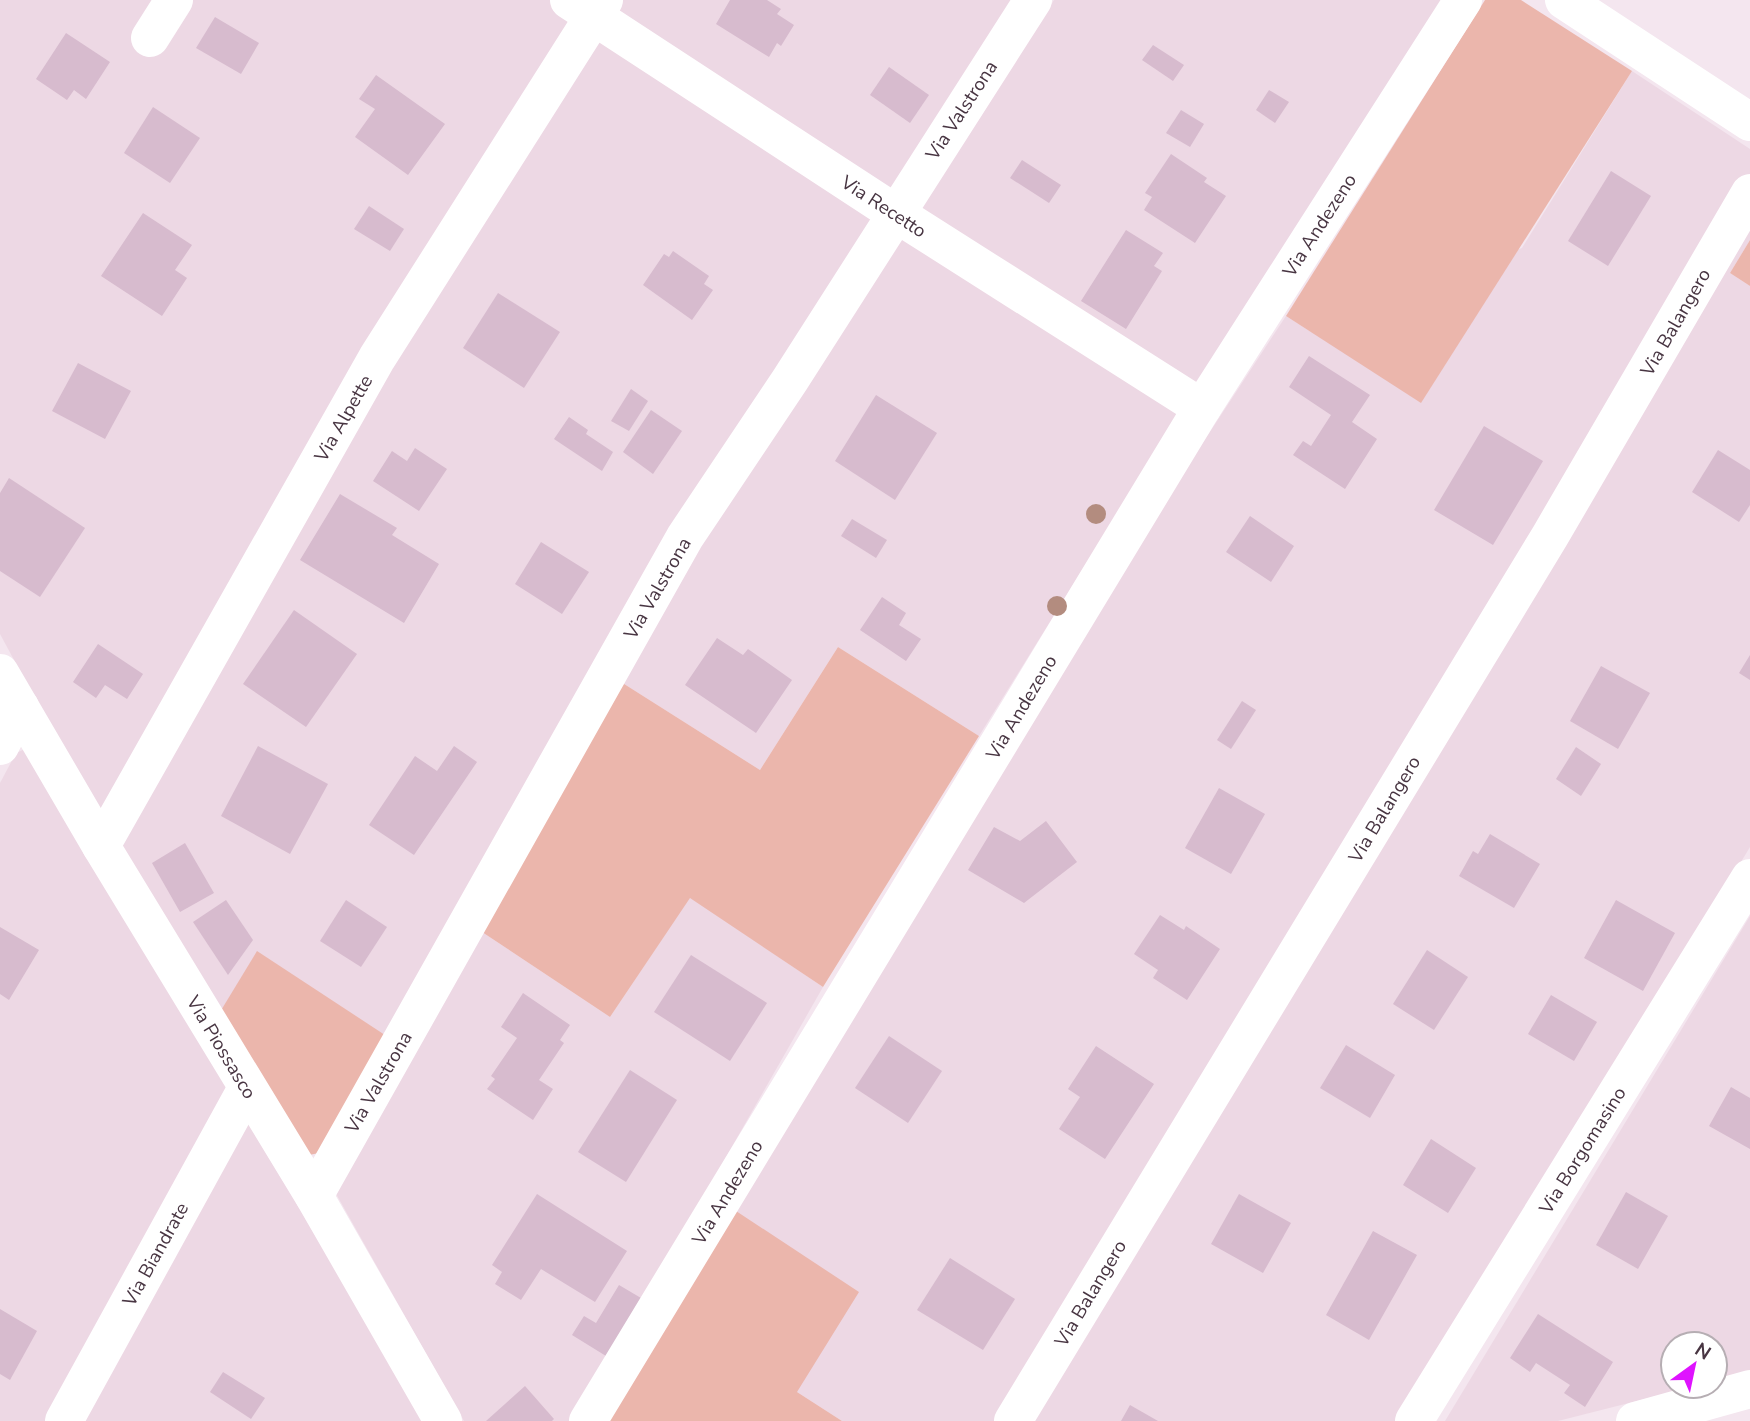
<svg xmlns="http://www.w3.org/2000/svg" width="1750" height="1421" font-family="'Nunito Sans',sans-serif">
	<style>
		.residential { fill: #edd8e4 }
		.green { fill: #ebb6ac }
		.building { fill: #d7bbce }
		.lines { fill: none; stroke-linecap: round; stroke-linejoin: round }
		.minor { stroke: #fff; stroke-width: 38 }
		.tree { fill: #b38c7f }
		.labels { text-anchor: middle; stroke-width: 7; stroke-linejoin: round; paint-order: stroke }
		.street-label { font-size: 19px; fill: #483542; stroke: #fff }
	</style>
	<rect width="100%" height="100%" fill="#f4e6ef"/>
	<g class="residential">
		<path d="M0 0H1016L388 1037 220 1012 94 808 0 634Z"/>
		<path d="M1054 0H1443L1204 374 979 736 838 647 760 770 621 682 698 549 981 116Z"/>
		<path d="M1632 71 1750 149V240L1730 273 1750 286V847L1404 1421H842L797 1392 733 1209 1135 546 1286 316 1311 332 1522 248Z"/>
		<path d="M25 749 426 1421H0V783L16 753Z"/>
		<path d="M690 897 823 987 677 1243 571 1421H464L335 1192 482 932 610 1017Z"/>
		<path d="M1750 916V1373L1715 1381V1344H1673V1386H1696L1558 1421H1445Z"/>
	</g>
	<g class="green">
		<path d="M1485 0H1521L1632 71 1421 403 1286 316Z"/>
		<path d="M1750 240V286L1730 273Z"/>
		<path d="M838 647 979 736 823 987 690 898 610 1017 482 932 621 682 760 770Z"/>
		<path d="M257 951 388 1037 319 1153 309 1155 220 1012Z"/>
		<path d="M733 1209 859 1292 797 1392 842 1421H607Z"/>
	</g>
	<g class="building">
		<path d="M730 0H767L781 9 777 14 794 25 781 46 777 43 769 57 716 24Z"/>
		<path d="M215 17 259 43 241 74 196 48Z"/>
		<path d="M66 33 110 62 86 99 74 90 67 100 36 79Z"/>
		<path d="M1153 45 1184 65 1173 81 1142 60Z"/>
		<path d="M889 67 929 95 910 123 870 95Z"/>
		<path d="M376 75 445 124 408 175 355 137 375 109 359 99Z"/>
		<path d="M1269 90 1289 102 1275 123 1256 110Z"/>
		<path d="M153 107 200 138 170 183 124 153Z"/>
		<path d="M1181 110 1204 124 1190 147 1166 133Z"/>
		<path d="M1171 154 1207 178 1204 182 1226 196 1195 243 1144 210 1152 197 1145 193Z"/>
		<path d="M1022 160 1061 185 1049 203 1010 178Z"/>
		<path d="M1611 171 1651 196 1608 266 1568 241Z"/>
		<path d="M369 206 404 229 390 251 354 229Z"/>
		<path d="M143 213 192 245 175 270 187 278 162 316 101 276Z"/>
		<path d="M1126 230 1163 253 1154 266 1162 271 1126 329 1081 301Z"/>
		<path d="M673 251 709 276 704 284 713 290 692 320 643 285 664 254 669 257Z"/>
		<path d="M498 293 560 332 524 388 463 348Z"/>
		<path d="M1309 356 1370 395 1352 422 1377 439 1345 489 1293 455 1303 441 1311 446 1331 415 1289 387Z"/>
		<path d="M78 363 131 391 105 439 52 411Z"/>
		<path d="M631 389 648 401 629 431 611 421Z"/>
		<path d="M876 395 937 433 895 500 835 461Z"/>
		<path d="M651 410 682 431 653 474 623 452Z"/>
		<path d="M569 417 588 430 586 434 613 452 602 471 554 439Z"/>
		<path d="M1484 426 1543 461 1493 545 1434 510Z"/>
		<path d="M415 448 447 469 419 511 373 481 392 451 407 461Z"/>
		<path d="M1718 450 1750 470V505L1739 522 1692 492Z"/>
		<path d="M9 478 85 528 40 597 0 571V493Z"/>
		<path d="M340 494 397 528 392 535 439 564 404 623 300 560Z"/>
		<path d="M1250 516 1294 546 1271 582 1226 552Z"/>
		<path d="M852 519 887 540 876 558 841 536Z"/>
		<path d="M541 542 589 572 562 614 515 584Z"/>
		<path d="M882 597 906 613 899 625 921 639 906 661 860 630Z"/>
		<path d="M294 610 357 654 306 727 243 684Z"/>
		<path d="M717 638 743 655 748 649 792 680 756 733 685 685Z"/>
		<path d="M98 644 143 674 127 699 105 685 96 698 73 682Z"/>
		<path d="M1750 655V680L1739 673Z"/>
		<path d="M1601 666 1650 693 1618 749 1570 721Z"/>
		<path d="M1242 701 1256 710 1231 749 1217 740Z"/>
		<path d="M258 746 328 784 290 854 221 816Z"/>
		<path d="M454 746 477 762 414 855 369 825 415 756 437 771Z"/>
		<path d="M1576 747 1601 764 1581 796 1556 779Z"/>
		<path d="M1219 788 1265 814 1231 874 1185 848Z"/>
		<path d="M1046 821 1077 862 1024 903 968 870 994 827 1020 841Z"/>
		<path d="M1490 834 1540 864 1514 908 1459 876 1473 851 1478 854Z"/>
		<path d="M185 843 214 893 180 912 152 863Z"/>
		<path d="M226 900 253 940 228 975 193 922Z"/>
		<path d="M346 900 387 927 361 967 320 941Z"/>
		<path d="M1616 900 1675 933 1643 991 1584 958Z"/>
		<path d="M1160 915 1184 930 1186 926 1220 949 1187 1000 1153 978 1158 970 1134 954Z"/>
		<path d="M0 927 39 950 9 1000 0 994Z"/>
		<path d="M1427 950 1468 977 1434 1030 1393 1004Z"/>
		<path d="M691 955 767 1003 730 1061 654 1012Z"/>
		<path d="M523 993 570 1025 560 1040 564 1043 539 1080 553 1089 533 1120 487 1089 495 1079 491 1076 517 1038 501 1027Z"/>
		<path d="M1551 995 1597 1022 1574 1061 1528 1034Z"/>
		<path d="M889 1036 942 1071 908 1123 855 1088Z"/>
		<path d="M1346 1045 1395 1075 1370 1118 1320 1088Z"/>
		<path d="M1096 1046 1154 1084 1105 1159 1059 1129 1080 1097 1068 1089Z"/>
		<path d="M630 1070 677 1100 626 1182 578 1152Z"/>
		<path d="M1731 1087 1750 1098V1149L1709 1126Z"/>
		<path d="M1431 1139 1476 1168 1448 1213 1403 1185Z"/>
		<path d="M1626 1192 1668 1216 1638 1269 1596 1245Z"/>
		<path d="M537 1194 627 1251 595 1302 541 1269 521 1300 495 1284 502 1272 492 1265Z"/>
		<path d="M1239 1194 1291 1223 1263 1273 1211 1244Z"/>
		<path d="M1373 1231 1417 1255 1369 1340 1326 1315Z"/>
		<path d="M950 1258 1015 1299 983 1350 917 1310Z"/>
		<path d="M619 1285 641 1298 606 1356 572 1335 584 1316 596 1323Z"/>
		<path d="M0 1309 37 1331 10 1380 0 1374Z"/>
		<path d="M1538 1314 1613 1362 1585 1407 1564 1393 1570 1385 1536 1363 1530 1372 1510 1358Z"/>
		<path d="M223 1372 265 1398 251 1419 210 1392Z"/>
		<path d="M525 1386 554 1419 552 1421H486Z"/>
		<path d="M1130 1405 1158 1421H1121Z"/>
	</g>
	<g class="lines">
		<g class="minor">
			<path d="M569 0 895 213 1202 408"/>
			<path d="M1564 0 1750 122"/>
			<path d="M150 38 174 0"/>
			<path d="M0 673 101 846 314 1196 443 1421"/>
			<path d="M0 746 20 707"/>
			<path d="M101 846 377 358 604 0"/>
			<path d="M314 1196 685 537 790 380 1033 0"/>
			<path d="M64 1421 247 1088"/>
			<path d="M588 1421 1202 408 1463 0"/>
			<path d="M1013 1421 1550 536 1750 193"/>
			<path d="M1414 1421 1750 878"/>
			<path d="M1635 1421 1750 1389"/>
		</g>
	</g>
	<g class="tree">
		<circle cx="1096" cy="514" r="10"/>
		<circle cx="1057" cy="606" r="10"/>
	</g>
	<g class="labels">
		<g class="street-label">
			<text transform="translate(961 110) rotate(-57)" y="7">Via Valstrona</text>
			<text transform="translate(884 206) rotate(33)" y="7">Via Recetto</text>
			<text transform="translate(1319 225) rotate(-57)" y="7">Via Andezeno</text>
			<text transform="translate(1675 322) rotate(-60)" y="7">Via Balangero</text>
			<text transform="translate(343 418) rotate(-60)" y="7">Via Alpette</text>
			<text transform="translate(657 588) rotate(-60)" y="7">Via Valstrona</text>
			<text transform="translate(1021 707) rotate(-59)" y="7">Via Andezeno</text>
			<text transform="translate(1384 809) rotate(-59)" y="7">Via Balangero</text>
			<text transform="translate(222 1047) rotate(59)" y="7">Via Piossasco</text>
			<text transform="translate(378 1082) rotate(-60)" y="7">Via Valstrona</text>
			<text transform="translate(1582 1150) rotate(-58)" y="7">Via Borgomasino</text>
			<text transform="translate(727 1192) rotate(-59)" y="7">Via Andezeno</text>
			<text transform="translate(155 1254) rotate(-61)" y="7">Via Biandrate</text>
			<text transform="translate(1090 1293) rotate(-59)" y="7">Via Balangero</text>
		</g>
	</g>
	<g transform="translate(1694 1365) rotate(33)"><circle r="33" fill="#ffffff" stroke="#b6aeb3" stroke-width="2"/>
	<path d="M0-5L12 26L0 18L-12 26Z" fill="#df13ff"/>
	<text y="-10" font-size="19" font-weight="bold" text-anchor="middle" fill="#483542">N</text>
	</g>
</svg>
